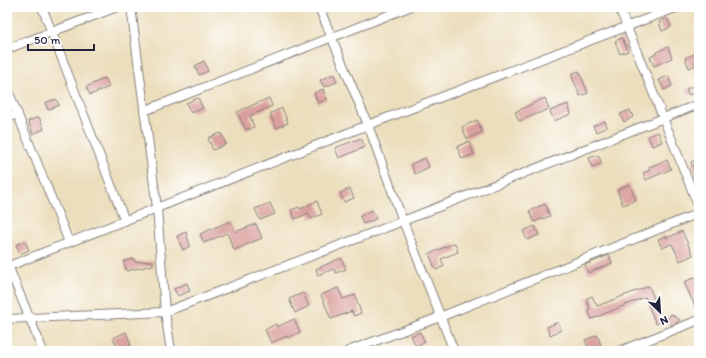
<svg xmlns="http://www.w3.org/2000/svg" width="706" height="358" font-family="Itim,sans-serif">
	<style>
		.building { fill: #daa09e }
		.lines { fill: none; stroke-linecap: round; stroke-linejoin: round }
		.minor-casing { stroke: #87807c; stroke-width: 10 }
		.minor { stroke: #fff; stroke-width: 8 }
	</style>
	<rect width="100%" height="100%" fill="#fff"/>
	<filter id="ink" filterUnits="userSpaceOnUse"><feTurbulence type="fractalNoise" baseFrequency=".025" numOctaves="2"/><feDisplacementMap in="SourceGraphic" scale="8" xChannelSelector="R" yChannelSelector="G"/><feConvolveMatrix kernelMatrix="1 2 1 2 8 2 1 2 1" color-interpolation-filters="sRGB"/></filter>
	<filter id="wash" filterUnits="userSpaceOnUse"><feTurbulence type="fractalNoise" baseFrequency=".012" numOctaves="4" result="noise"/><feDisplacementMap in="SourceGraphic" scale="16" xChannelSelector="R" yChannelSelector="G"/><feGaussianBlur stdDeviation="0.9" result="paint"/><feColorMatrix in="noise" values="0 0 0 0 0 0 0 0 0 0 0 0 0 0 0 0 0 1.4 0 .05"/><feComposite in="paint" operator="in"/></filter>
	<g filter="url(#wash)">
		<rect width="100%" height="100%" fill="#ecdebc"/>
		<g id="blocks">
			<g class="building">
				<path d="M667 18 671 27 662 31 659 22Z"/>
				<path d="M622 38 628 51 620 54 615 41Z"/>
				<path d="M668 47 672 58 654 66 650 57 656 54V52Z"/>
				<path d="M699 52V60L695 62 696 65 689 68 685 58Z"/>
				<path d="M204 61 208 71 199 75 195 66Z"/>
				<path d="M579 71 588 93 580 96 571 74Z"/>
				<path d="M334 74 337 82 324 87 320 80Z"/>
				<path d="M668 76 672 86 664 90 659 80Z"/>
				<path d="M105 78 109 87 90 95 86 87Z"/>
				<path d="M693 86 696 92 689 95 686 89Z"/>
				<path d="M323 89 327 99 318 103 314 93Z"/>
				<path d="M198 98 203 108 191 113 186 103Z"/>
				<path d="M269 98 272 106 250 116 254 127 246 130 237 112Z"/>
				<path d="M545 98 549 109 519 121 515 112Z"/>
				<path d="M56 99 59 105 48 110 45 103Z"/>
				<path d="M568 104 571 114 554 121 550 111Z"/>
				<path d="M282 108 288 123 276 128 270 114Z"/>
				<path d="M630 110 633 117 624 122 620 114Z"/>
				<path d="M39 117 44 129 33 134 28 121Z"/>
				<path d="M477 120 482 132 467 139 462 127Z"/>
				<path d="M605 121 607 127 596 132 593 126Z"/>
				<path d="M658 132 662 142 652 146 648 136Z"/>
				<path d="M221 133 226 144 213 150 208 138Z"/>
				<path d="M361 138 365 147 339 158 335 148Z"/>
				<path d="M469 141 474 154 462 159 457 147Z"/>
				<path d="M598 155 602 163 592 167 589 158Z"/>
				<path d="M425 158 429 167 415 174 411 164Z"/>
				<path d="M699 159V181H698L691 162Z"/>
				<path d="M667 160 671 169 646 180 643 173 650 170 649 167Z"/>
				<path d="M629 184 636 200 623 205 617 190Z"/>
				<path d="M350 189 354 198 344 202 340 193Z"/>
				<path d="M317 201 322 214 311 219 309 213 295 219 291 210 299 207 300 209Z"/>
				<path d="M270 203 275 214 260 220 255 209Z"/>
				<path d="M545 204 550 216 534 222 529 211Z"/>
				<path d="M372 210 376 219 363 224 360 216Z"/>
				<path d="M230 221 235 232 256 224 262 238 234 250 227 233 204 243 200 234Z"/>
				<path d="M535 226 539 235 527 240 523 231Z"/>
				<path d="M682 231 693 255 680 261 672 244 662 248 658 239 666 236 667 238Z"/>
				<path d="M186 232 190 246 183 250 177 236Z"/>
				<path d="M25 241 29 250 20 254 16 245Z"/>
				<path d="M455 243 458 252 441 259 444 266 436 270 429 254Z"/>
				<path d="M609 255 612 263 588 273 585 265Z"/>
				<path d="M341 258 346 269 336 273 334 269 318 275 316 269Z"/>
				<path d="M134 259 135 262 153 261V265L126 271 124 261Z"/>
				<path d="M699 276V315L684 282Z"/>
				<path d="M187 283 190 291 178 296 174 289Z"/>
				<path d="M649 286 663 321 656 324 645 297 592 319 588 310 590 309 586 299 592 296 597 306Z"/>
				<path d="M338 288 343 299 355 295 361 313 354 316 352 311 331 319 321 295Z"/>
				<path d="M303 293 309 306 295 313 289 299Z"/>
				<path d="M671 314 680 320 678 322 672 325 666 321Z"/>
				<path d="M294 319 300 332 288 338 287 336 271 343 265 330 276 324 277 327Z"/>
				<path d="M558 322 561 330 550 335 547 327Z"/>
				<path d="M126 332 131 345 119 350 113 338Z"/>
				<path d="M420 332 425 342 416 346 411 336Z"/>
				<path d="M597 335 601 345 589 350 585 340Z"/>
			</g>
		</g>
	</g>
	<g filter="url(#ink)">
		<use href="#blocks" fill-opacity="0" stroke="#87807c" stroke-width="1"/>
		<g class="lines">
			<defs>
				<g id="minor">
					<path d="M42 7 125 221"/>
					<path d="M131 7 157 208 165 312 171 351"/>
					<path d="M319 7 368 125 403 221 454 351"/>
					<path d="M619 7 699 208"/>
					<path d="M7 49 117 7"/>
					<path d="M7 88 69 242"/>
					<path d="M144 111 409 7"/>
					<path d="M7 118 18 114"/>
					<path d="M7 263 43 351"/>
					<path d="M9 266 368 125 678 7"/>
					<path d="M7 319 165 312 403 221 699 104"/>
					<path d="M348 351 440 317 699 213"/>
					<path d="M620 351 699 320"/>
				</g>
			</defs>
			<use href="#minor" class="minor-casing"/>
			<use href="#minor" class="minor"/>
		</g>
	</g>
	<rect width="706" height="358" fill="none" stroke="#fff" stroke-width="24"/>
	<g transform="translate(660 312) rotate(155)" stroke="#ffffff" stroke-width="3" paint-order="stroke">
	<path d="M0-3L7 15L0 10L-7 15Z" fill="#22223b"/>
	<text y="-6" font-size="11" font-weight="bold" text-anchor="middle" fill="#22223b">N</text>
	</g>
	<path d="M28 44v6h66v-6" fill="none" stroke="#22223b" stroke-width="2"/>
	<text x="34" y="44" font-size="12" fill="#22223b" stroke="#ffffff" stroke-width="3" paint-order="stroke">50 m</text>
</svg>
